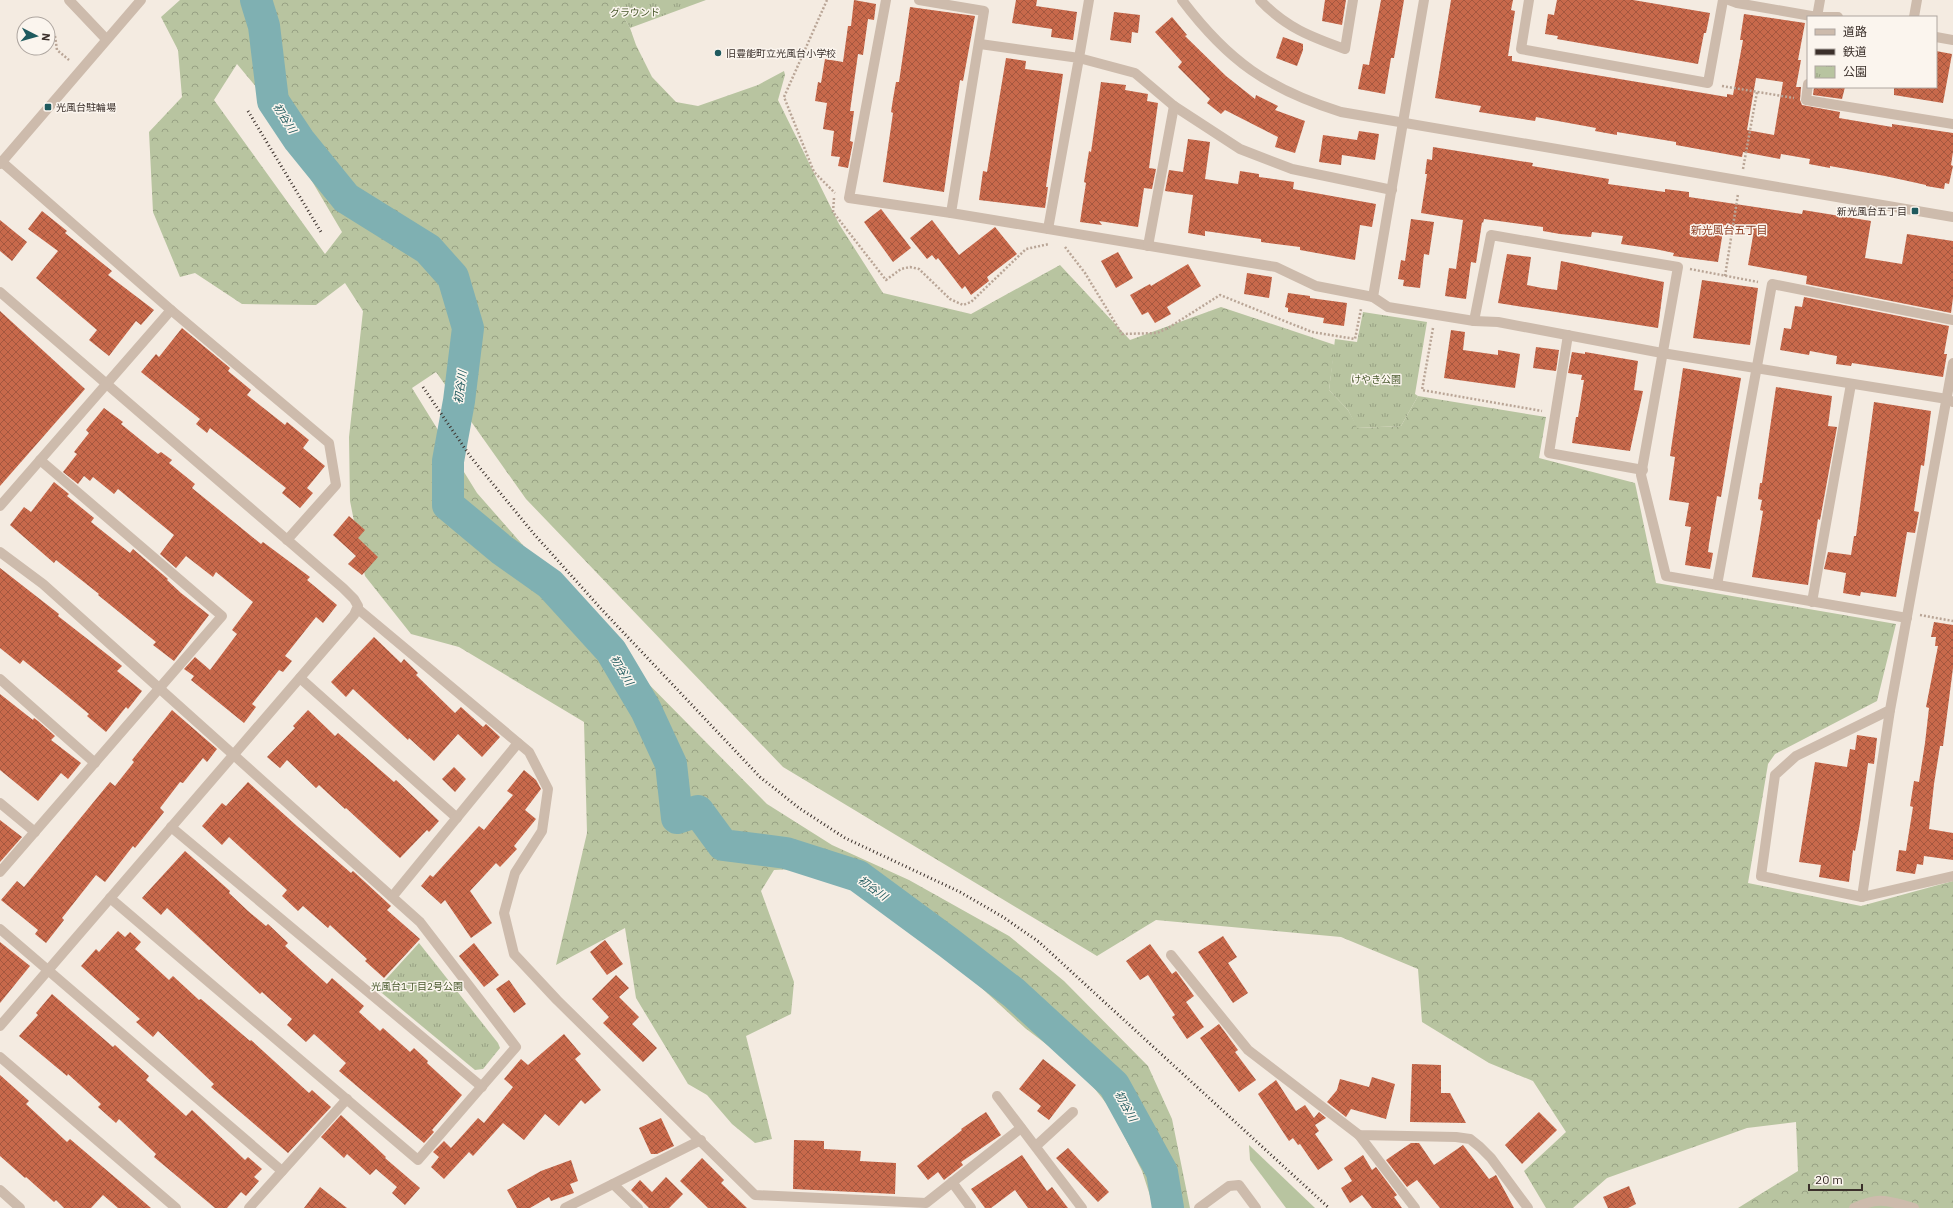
<svg xmlns="http://www.w3.org/2000/svg" width="1953" height="1208" font-family="'IBM Plex Sans','Noto Sans JP',sans-serif">
	<style>
		.green { fill: #b8c4a0 }
		.forest { fill: url(#forest-crowns); fill-rule: evenodd }
		.park { fill: url(#park-tufts) }
		.lines { fill: none; stroke-linecap: round; stroke-linejoin: round }
		.river { stroke: #7fb0b2; stroke-width: 32 }
		.building { fill: url(#building-cross-hatch); fill-rule: evenodd }
		.path { stroke: #b9a596; stroke-width: 2.5; stroke-dasharray: 2 2; stroke-linecap: butt }
		.minor { stroke: #cdbbac; stroke-width: 10 }
		.rail { stroke: #3b302b; stroke-width: 3; stroke-dasharray: 1 3; stroke-linecap: butt }
		.poi-dot { fill: #1f5a5e; stroke: #fbf5ee; stroke-width: 1.5 }
		.labels { text-anchor: middle; stroke-width: 3; stroke-linejoin: round; paint-order: stroke }
		.park-label { font-size: 10px; fill: #4a5a2e; stroke: #fbf5ee }
		.poi-label { font-size: 10px; fill: #3b302b; stroke: #fbf5ee; text-anchor: start }
		.water-label { font-size: 11px; font-style: italic; fill: #1f5a5e; stroke: #fbf5ee }
		.neighbourhood-label { font-size: 11px; fill: #8c3b22; stroke: #fbf5ee }
	</style>
	<defs>
		<pattern id="forest-crowns" width="20" height="18" patternUnits="userSpaceOnUse"><rect width="20" height="18" fill="#b8c4a0"/><path d="M2 6a3 3 0 1 1 6 0M12 15a3 3 0 1 1 6 0" fill="none" stroke="#97a083"/></pattern>
		<pattern id="park-tufts" width="24" height="20" patternUnits="userSpaceOnUse"><rect width="24" height="20" fill="#b8c4a0"/><path d="M3 7l-1-3M5 7V3M7 7l1-3M15 17l-1-3M17 17v-4M19 17l1-3" fill="none" stroke="#97a083"/></pattern>
		<pattern id="building-cross-hatch" width="8" height="8" patternUnits="userSpaceOnUse"><rect width="8" height="8" fill="#c8694b"/><path d="M0 0l8 8M0 8l8-8" fill="none" stroke="#a4573f"/></pattern>
	</defs>
	<rect width="100%" height="100%" fill="#f4ebe1"/>
	<path class="green" d="M1249 1145 1315 1208H1286L1250 1160Z"/>
	<path class="forest" d="M180 0H614L630 28 636 45 652 77 676 102 698 106 758 85 784 71 785 75 778 100 839 224 883 293 971 314 1060 265 1130 340 1221 307 1335 345 1329 390 1348 410 1358 428 1401 426 1418 396 1546 417 1539 458 1635 483 1656 583 1896 624 1877 701 1775 754 1768 764 1748 883 1861 906 1953 881V1208H1738L1798 1171 1796 1122 1747 1128 1607 1178 1573 1208H1546L1524 1171 1566 1132 1533 1081 1489 1063 1422 1022 1418 969 1341 937 1156 920 1097 956 783 767 526 499 436 372 412 388 477 493 617 652 767 804 832 845 909 880 1009 936 1064 981 1148 1066 1172 1119 1190 1208H1154L1142 1171 1110 1108 1079 1069 1025 1028 961 969 922 929 859 886 812 868 774 870 761 891 794 982 791 1014 746 1036 772 1139 755 1143 732 1124 707 1095 688 1084 636 998 625 928 556 965 587 833 584 722 459 647 411 634 365 576 350 501 349 437 363 311 345 283 316 305 242 304 195 273 180 277 153 212 149 132 182 97 178 50 161 17ZM237 64 257 88 342 232 325 254 214 100Z"/>
	<g class="park">
		<path d="M614 0H706L630 28Z"/>
		<path d="M1363 312 1427 322 1415 394 1418 396 1401 426 1357 428 1348 410 1329 390 1335 339 1357 342Z"/>
		<path d="M419 943 498 1043 500 1048 483 1069 475 1070 377 989Z"/>
	</g>
	<g class="lines">
		<path class="river" d="M256 0 264 26 273 101 299 140 346 198 428 249 453 277 468 328 459 401 448 461V505L502 550 550 584 611 651 646 710 671 764 677 818 698 811 723 845 786 853 858 876 949 943 1014 993 1114 1085 1162 1172 1168 1208"/>
	</g>
	<g class="building">
		<path d="M854 0 876 4 874 20 868 19 863 55 858 54 850 111H854L850 141 853 142 848 168 838 166 840 157 831 156 834 131 823 129 827 103 815 101 818 82 821 83 825 59 843 62 848 26H851Z"/>
		<path d="M1016 0H1037L1036 6 1077 12 1073 40 1051 37 1052 29 1012 23Z"/>
		<path d="M1325 0H1346L1342 25 1322 21Z"/>
		<path d="M1381 0H1404L1394 58H1391L1385 94 1358 89 1363 64 1369 65Z"/>
		<path d="M1451 0H1513L1511 10 1515 11 1508 56H1512V61L1727 97V94L1733 95 1743 40H1740L1744 14 1805 23 1798 60H1801L1796 87H1801L1800 100 1802 105 1840 112 1839 118 1892 127V124L1953 133V152L1951 165 1953 166 1949 184 1945 183 1944 189 1926 186V185L1885 176 1830 166V168L1809 164 1810 159 1781 154 1780 159 1743 152 1742 157 1676 145V142L1617 132V135L1595 131 1596 128 1536 117 1535 121 1479 112 1481 106 1435 98ZM1756 78 1783 82 1774 135 1747 130Z"/>
		<path d="M1557 0H1633L1710 13 1706 33H1704L1698 64 1557 39 1558 36 1545 34 1548 14 1554 15Z"/>
		<path d="M910 7 975 16 963 81 960 80 944 192 883 182 893 113 891 112 893 99 896 82H899Z"/>
		<path d="M1114 12 1140 15 1138 33 1132 32 1131 43 1110 40Z"/>
		<path d="M1172 17 1187 35 1185 36 1226 76 1255 99 1256 95 1278 106 1275 110 1305 121 1295 153 1275 147 1278 137 1225 110 1221 114 1207 103 1210 99 1178 67 1182 62 1155 32Z"/>
		<path d="M1283 37 1303 44V50L1297 66 1276 58Z"/>
		<path d="M1936 51 1952 54 1943 103 1894 95V87H1936Z"/>
		<path d="M1006 58 1026 61 1025 69 1063 74 1046 187H1048L1045 208 979 200 983 171 987 172Z"/>
		<path d="M1101 82 1126 85 1125 90 1148 94 1147 101 1158 103 1149 168 1156 169 1152 189 1144 188 1138 227 1099 221 1102 225 1080 222 1086 183 1084 182 1089 151 1091 152Z"/>
		<path d="M1814 87H1845L1842 99 1813 95Z"/>
		<path d="M1359 131 1379 134 1375 160 1342 155 1341 165 1319 162 1323 135 1357 140Z"/>
		<path d="M1188 139 1210 142 1205 179 1238 184 1240 171 1259 174V177L1294 182 1293 189 1376 204 1372 227 1360 225 1355 260 1300 250V247L1261 242V239L1205 231V236L1188 233 1193 195 1165 191 1169 170 1183 172Z"/>
		<path d="M1433 147 1533 163 1532 166 1609 179 1608 184 1665 192V189L1689 192V197L1802 214 1803 210 1871 221 1865 258 1902 264 1907 234 1953 241V298L1951 313 1806 284 1807 276 1748 265 1754 230 1724 225 1718 262 1673 256 1674 253 1655 249 1621 244 1623 236 1592 232 1591 237 1560 234 1543 231V227L1484 219 1483 223 1482 222 1476 263 1471 262 1466 299 1445 296 1449 268 1456 269 1463 220 1421 213 1427 174H1425L1427 159 1432 160Z"/>
		<path d="M881 209 911 248 893 262 864 222Z"/>
		<path d="M42 211 67 231 65 233 112 271 108 275 154 310 141 325 136 321 109 356 89 340 97 330 36 278 58 251 28 229Z"/>
		<path d="M1411 219 1434 222 1429 255 1424 254 1420 288 1403 286 1404 280 1398 279 1401 260 1405 261Z"/>
		<path d="M0 220 27 242 12 261 0 251Z"/>
		<path d="M932 220 959 255 995 227 1017 254 987 277 989 281 971 295 965 286 962 289 938 258 936 260 932 255 927 259 910 238Z"/>
		<path d="M1118 252 1133 278 1116 288 1101 261Z"/>
		<path d="M1507 254 1531 257 1527 285 1542 288 1557 290 1561 261 1664 282 1658 328 1498 303Z"/>
		<path d="M1188 264 1201 286 1167 307 1171 314 1155 323 1148 312 1142 315 1130 295 1150 284 1151 286Z"/>
		<path d="M1247 273 1272 277 1269 298 1244 294Z"/>
		<path d="M1702 280 1758 288 1750 345 1693 338Z"/>
		<path d="M1288 293 1310 296V298L1347 303 1344 326 1323 323 1324 318 1288 312V308L1285 307Z"/>
		<path d="M1804 297 1949 326 1944 354H1947L1943 377 1852 363 1851 366 1836 364 1837 356 1810 351 1809 355 1780 350 1784 328 1791 329 1795 306 1802 307Z"/>
		<path d="M0 311 85 389 0 486Z"/>
		<path d="M182 328 230 368 228 371 251 390 247 395 285 425 287 422 309 440 303 448 325 466 307 488 313 493 300 508 282 493 286 488 210 428 207 433 196 424 200 419 141 372 156 354 159 357Z"/>
		<path d="M1451 330 1465 332 1463 350 1498 355V350L1520 354 1515 388 1444 378Z"/>
		<path d="M1536 347 1559 350 1556 371 1533 368Z"/>
		<path d="M1572 352 1585 354V352L1638 361 1634 390 1643 391 1630 451 1572 443 1576 417H1578L1584 380H1581L1582 375 1568 373Z"/>
		<path d="M1683 368 1741 378 1721 497 1717 496 1709 544 1708 552 1713 553 1710 569 1685 565 1691 527 1685 526 1689 503 1669 500 1675 457 1670 456Z"/>
		<path d="M1776 387 1832 396 1828 426 1837 427 1820 520 1818 519 1808 585 1752 577 1763 511 1760 510 1762 500 1758 499 1760 483H1762Z"/>
		<path d="M1874 402 1931 411 1924 466 1921 465 1914 511 1919 512 1915 533 1907 532 1896 597 1861 592 1860 596 1843 593 1846 573 1824 569 1828 552 1851 555 1854 536H1856Z"/>
		<path d="M104 408 123 422 121 424 158 454 161 452 172 460 169 463 195 484 192 488 261 544 263 542 310 577 307 580 337 605 323 623 316 617 285 656 292 661 283 672 279 670 252 704 256 707 244 723 191 680 194 676 184 669 195 657 210 670 237 634 232 630 253 602 216 572 213 577 186 556 176 568 160 554 174 535 118 489 114 494 93 477 90 481 84 476 78 484 63 472 77 454 74 452 89 433 86 430Z"/>
		<path d="M54 482 69 494 67 496 94 518 91 522 130 553 133 549 168 579 167 580 181 593 209 615 174 661 153 645 156 642 98 595 99 594 56 560 54 563 10 525 24 507 31 512Z"/>
		<path d="M349 516 365 530 358 538 378 557 362 575 348 564 356 556 333 535Z"/>
		<path d="M0 568 59 614 58 616 122 666 117 671 142 691 128 709 126 707 106 732 87 716 89 714 60 690 23 660 20 664 0 648Z"/>
		<path d="M1934 622 1953 625V668L1943 746H1940L1934 784 1929 829 1953 833V860L1924 856 1923 865 1917 864 1915 874 1896 871 1899 850 1906 851 1913 807 1910 806 1914 781 1919 782 1925 743 1929 708 1926 707 1938 646H1935L1936 637H1931Z"/>
		<path d="M374 637 401 663 404 659 418 673 416 675 455 713 461 707 483 727 486 724 500 737 482 757 458 734 434 761 409 738 408 740 353 689 346 697 331 682Z"/>
		<path d="M0 694 33 720 34 718 38 721 55 736 51 740 81 763 68 779 61 773 38 801 0 770Z"/>
		<path d="M172 710 217 749 207 762 203 758 183 783 180 782 160 808 164 812 135 848 133 846 105 882 96 875 62 918 64 920 46 943 35 934 38 930 1 900 17 881 24 887 110 782 115 786 134 762 132 760Z"/>
		<path d="M308 710 335 736 338 733 394 782 396 780 439 821 429 832 427 830 400 858 346 808 345 809 319 785 316 788 287 760 280 768 267 757 295 728 293 726Z"/>
		<path d="M1857 735 1877 738 1874 764 1868 763 1860 823 1855 851 1853 850 1849 882 1819 877 1821 865 1799 862 1815 762 1847 767 1850 749 1855 750Z"/>
		<path d="M454 767 466 779 455 792 442 779Z"/>
		<path d="M524 770 536 780 541 789 525 810 536 819 514 846 517 849 500 867 496 863 470 891 492 923 471 938 445 900 441 904 421 886 430 875 433 877 479 826 484 830 513 795 507 791Z"/>
		<path d="M248 782 297 826 351 873 353 871 391 906 387 910 420 939 384 978 365 961 367 959 330 925 328 928 303 906 298 911 282 896 287 890 229 837 222 845 202 826 222 803 226 806Z"/>
		<path d="M0 820 22 837 0 862Z"/>
		<path d="M185 851 230 891 229 893 248 911 266 926 268 924 288 943 285 946 327 984 332 978 364 1006 359 1012 380 1031 383 1028 410 1052 414 1048 428 1061 427 1063 462 1095 432 1130 434 1132 424 1143 339 1071 346 1063 314 1034 306 1042 287 1025 292 1019 262 992 260 994 167 908 161 915 142 898Z"/>
		<path d="M118 931 125 937 130 932 141 942 135 949 169 980 173 976 199 1000 201 999 250 1041 251 1040 309 1093 312 1090 331 1107 288 1153 211 1087 214 1084 158 1031 153 1037 136 1022 140 1019 81 966 96 949 99 952Z"/>
		<path d="M1223 936 1237 957 1228 963 1248 993 1233 1003 1198 952Z"/>
		<path d="M605 940 623 964 607 975 590 952Z"/>
		<path d="M0 942 30 966 0 1003Z"/>
		<path d="M474 943 499 975 484 987 459 956Z"/>
		<path d="M1150 944 1172 974 1176 971 1194 996 1186 1002 1204 1027 1187 1039 1172 1017 1175 1015 1148 975 1140 980 1126 961Z"/>
		<path d="M616 975 629 988 619 997 639 1017 632 1024 657 1048 643 1062 603 1023 609 1017 592 999Z"/>
		<path d="M509 980 526 1004 514 1013 496 989Z"/>
		<path d="M52 994 113 1047 115 1045 149 1076 146 1080 186 1116 192 1110 245 1160 248 1157 262 1169 254 1177 259 1181 246 1196 241 1192 227 1208H215L154 1157 156 1154 119 1119 116 1123 98 1107 101 1104 68 1074 67 1076 19 1036 38 1015 36 1013Z"/>
		<path d="M1219 1024 1238 1050 1235 1052 1256 1080 1239 1092 1200 1038Z"/>
		<path d="M564 1034 581 1054 575 1059 601 1090 585 1104 581 1100 559 1126 545 1114 524 1140 503 1123 473 1156 469 1152 444 1179 431 1167 439 1157 433 1152 444 1141 451 1148 478 1118 484 1123 513 1087 504 1079 521 1059 528 1065Z"/>
		<path d="M1043 1059 1076 1085 1049 1120 1037 1111 1041 1106 1019 1089Z"/>
		<path d="M1412 1064 1441 1065V1093H1450L1466 1123 1410 1122Z"/>
		<path d="M0 1075 29 1101 26 1104 67 1142 70 1139 151 1208H118L103 1195 91 1208H64L56 1200 54 1202 26 1177 25 1178 0 1156Z"/>
		<path d="M1372 1077 1395 1084 1386 1119 1351 1109 1346 1117 1327 1102 1337 1090 1340 1079 1369 1087Z"/>
		<path d="M1276 1080 1296 1111 1305 1105 1314 1118 1319 1112 1326 1118 1315 1125 1319 1131 1315 1134 1333 1160 1318 1170 1300 1144 1298 1145 1293 1138 1289 1141 1258 1094Z"/>
		<path d="M986 1112 1001 1135 961 1162 963 1165 944 1180 938 1172 928 1180 917 1166 962 1130 961 1129Z"/>
		<path d="M1539 1112 1557 1130 1522 1164 1505 1145Z"/>
		<path d="M341 1115 386 1157 385 1158 420 1188 405 1205 392 1193 397 1187 376 1169 370 1175 347 1154 344 1158 321 1137Z"/>
		<path d="M661 1118 674 1146 657 1154H651L639 1128Z"/>
		<path d="M794 1140 824 1141V1149L861 1151 860 1161 896 1163 895 1194 793 1189Z"/>
		<path d="M1411 1143H1419L1434 1165 1463 1145 1489 1179 1496 1175 1514 1208H1440L1417 1180 1407 1187 1386 1160Z"/>
		<path d="M1068 1148 1109 1192 1098 1202 1056 1158Z"/>
		<path d="M1022 1155 1047 1191 1052 1187 1068 1208H1028L1015 1190 991 1208H985L971 1189Z"/>
		<path d="M1363 1155 1372 1170 1376 1167 1397 1195 1394 1197 1402 1208H1372L1362 1195 1350 1203 1341 1188 1352 1181 1344 1168Z"/>
		<path d="M702 1158 724 1180 721 1183 747 1208H708L680 1181Z"/>
		<path d="M571 1160 578 1181 570 1184 574 1193 551 1201 549 1197 530 1208H517L507 1190 541 1171Z"/>
		<path d="M666 1177 683 1194 669 1208H649L631 1190 640 1180 652 1192Z"/>
		<path d="M1629 1186 1636 1204 1628 1208H1608L1603 1197Z"/>
		<path d="M320 1187 347 1208H304Z"/>
	</g>
	<g class="lines">
		<g class="path">
			<path d="M827 0 784 97 814 172 835 193"/>
			<path d="M55 36 57 50 69 60"/>
			<path d="M1722 86 1794 98"/>
			<path d="M1743 169 1757 92"/>
			<path d="M834 198 833 212 886 280 901 269 910 267 919 269 950 299 963 305 971 302 1026 249 1049 244"/>
			<path d="M1065 247 1085 273 1122 334 1157 333 1168 328 1220 295 1312 332 1355 339 1361 309"/>
			<path d="M1690 269 1758 282"/>
			<path d="M1725 276 1738 194"/>
			<path d="M1433 328 1422 390 1542 411"/>
			<path d="M1920 615 1953 621"/>
		</g>
		<g class="minor">
			<path d="M69 0 106 39"/>
			<path d="M886 0 849 198 951 213"/>
			<path d="M919 0 984 11 951 213 1276 267 1316 286 1373 297"/>
			<path d="M1089 0 1079 58 1135 73 1174 106 1240 149 1292 169 1392 190"/>
			<path d="M1182 0C1228 61 1268 89 1341 112L1953 217"/>
			<path d="M1260 0C1285 27 1311 37 1345 49L1353 0"/>
			<path d="M1424 0 1373 297 1388 307 1474 321 1498 322 1662 353 1947 399 1953 402"/>
			<path d="M1529 0 1521 49 1708 83 1723 0"/>
			<path d="M1729 0 1737 3 1817 17H1838"/>
			<path d="M1817 17 1820 0"/>
			<path d="M1914 17 1917 0"/>
			<path d="M1936 37 1953 40"/>
			<path d="M980 44 1079 58 1048 229"/>
			<path d="M1808 84 1806 100 1953 124"/>
			<path d="M2 162 171 310 329 443 336 485 287 540"/>
			<path d="M0 164 141 0"/>
			<path d="M1148 246 1174 106"/>
			<path d="M0 292 343 588 354 599 358 606 354 615 0 1026"/>
			<path d="M1474 321 1491 235 1678 267 1641 475 1666 576 1907 618"/>
			<path d="M1568 335 1549 453 1643 470"/>
			<path d="M1953 363 1890 710 1796 756 1775 775 1761 876 1862 897 1953 876"/>
			<path d="M0 506 171 310"/>
			<path d="M0 552 43 584 420 922 516 1047 418 1160 110 898"/>
			<path d="M1717 585 1772 284 1953 320"/>
			<path d="M1812 602 1851 384"/>
			<path d="M358 609 529 752 548 789 542 831 515 873 504 913 514 954 557 1000 755 1195 926 1203 1021 1128"/>
			<path d="M300 678 457 818"/>
			<path d="M0 679 95 763"/>
			<path d="M0 803 35 832"/>
			<path d="M171 827 482 1087"/>
			<path d="M0 872 222 616 40 460"/>
			<path d="M392 897 518 743"/>
			<path d="M1862 897 1890 710"/>
			<path d="M0 929 282 1171"/>
			<path d="M1171 955 1248 1050 1359 1135 1456 1137 1470 1139 1480 1147 1491 1158 1528 1208"/>
			<path d="M0 1057 176 1208"/>
			<path d="M997 1096 1082 1208"/>
			<path d="M1359 1135 1415 1208"/>
			<path d="M1036 1146 1073 1112"/>
			<path d="M952 1182 971 1208"/>
			<path d="M613 1184 638 1208"/>
			<path d="M0 1190 20 1208"/>
			<path d="M249 1208 347 1099"/>
			<path d="M565 1208 701 1140"/>
			<path d="M1199 1208 1229 1186 1239 1185 1256 1208"/>
			<path d="M1854 1208C1881 1196 1887 1201 1914 1208"/>
		</g>
		<g class="rail">
			<path d="M248 111 321 232"/>
			<path d="M423 387 470 456 534 534 604 612 760 777 799 808 845 838 960 892 1003 917 1039 942 1329 1208"/>
		</g>
	</g>
	<g class="poi-dot">
		<circle cx="718" cy="53" r="4"/>
		<rect x="44" y="103" width="8" height="8" rx="2"/>
		<rect x="1911" y="207" width="8" height="8" rx="2"/>
	</g>
	<g class="labels">
		<g class="park-label">
			<text x="635" y="16">グラウンド</text>
			<text x="1376" y="383">けやき公園</text>
			<text x="417" y="990">光風台1丁目2号公園</text>
		</g>
		<g class="poi-label">
			<text x="726" y="57">旧豊能町立光風台小学校</text>
			<text x="56" y="111">光風台駐輪場</text>
			<text x="1907" y="215" text-anchor="end">新光風台五丁目</text>
		</g>
		<g class="water-label">
			<text transform="translate(285 118) rotate(58)" y="4">初谷川</text>
			<text transform="translate(460 387) rotate(-82)" y="4">初谷川</text>
			<text transform="translate(622 670) rotate(59)" y="4">初谷川</text>
			<text transform="translate(873 888) rotate(36)" y="4">初谷川</text>
			<text transform="translate(1126 1106) rotate(61)" y="4">初谷川</text>
		</g>
		<g class="neighbourhood-label">
			<text x="1729" y="234">新光風台五丁目</text>
		</g>
	</g>
	<rect x="1807" y="16" width="130" height="72" fill="#fbf5ee" stroke="#aea6a0"/>
	<rect x="1815" y="29" width="20" height="6" fill="#cdbbac" stroke="#aea6a0"/>
	<text x="1843" y="36" font-size="12" fill="#3b302b">道路</text>
	<rect x="1815" y="49" width="20" height="6" fill="#3b302b" stroke="#aea6a0"/>
	<text x="1843" y="56" font-size="12" fill="#3b302b">鉄道</text>
	<rect x="1815" y="66" width="20" height="12" fill="url(#park-tufts)" stroke="#aea6a0"/>
	<text x="1843" y="76" font-size="12" fill="#3b302b">公園</text>
	<g transform="translate(36 36) rotate(96)"><circle r="19" fill="#fbf5ee" stroke="#aea6a0"/>
	<path d="M0-3L7 15L0 10L-7 15Z" fill="#1f5a5e"/>
	<text y="-6" font-size="11" font-weight="bold" text-anchor="middle" fill="#3b302b">N</text>
	</g>
	<path d="M1809 1184v6h53v-6" fill="none" stroke="#3b302b" stroke-width="2"/>
	<text x="1815" y="1184" font-size="12" fill="#3b302b" stroke="#fbf5ee" stroke-width="3" paint-order="stroke">20 m</text>
</svg>
